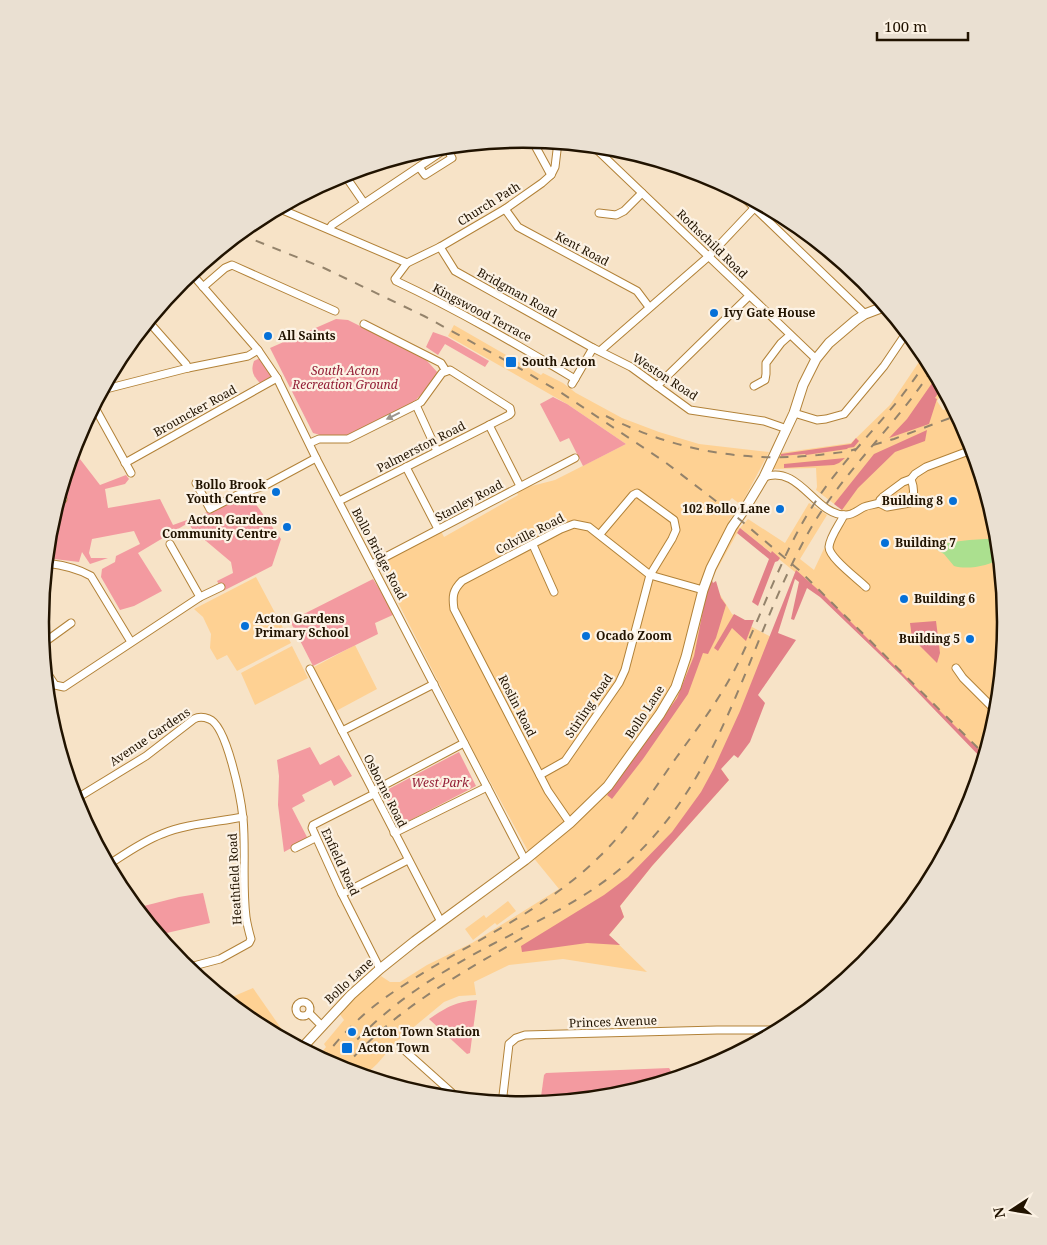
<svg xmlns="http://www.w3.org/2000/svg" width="1047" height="1245" font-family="'Noto Serif',serif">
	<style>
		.built { fill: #fed193 }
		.green { fill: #f39aa0 }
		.forest { fill: #e28088 }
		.water { fill: #abe08f }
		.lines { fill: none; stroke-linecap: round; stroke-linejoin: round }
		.minor-casing { stroke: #b28238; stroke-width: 9 }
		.tertiary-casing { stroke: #b28238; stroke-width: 11 }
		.minor { stroke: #fff; stroke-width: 7 }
		.tertiary { stroke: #fff; stroke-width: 9 }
		.rail { stroke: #94836b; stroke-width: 2; stroke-dasharray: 9 9; stroke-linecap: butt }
		.oneway { fill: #9b958c }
		.poi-dot { fill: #0570d8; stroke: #fcf2e4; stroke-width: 2 }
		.labels { text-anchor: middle; stroke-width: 4.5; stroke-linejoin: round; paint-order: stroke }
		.street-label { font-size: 12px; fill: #211300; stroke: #fcf2e4 }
		.poi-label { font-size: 12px; font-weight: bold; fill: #211300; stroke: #fcf2e4; text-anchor: start }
		.park-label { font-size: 12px; font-style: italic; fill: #931e36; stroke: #fcf2e4 }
		.rim { fill: none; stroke: #211300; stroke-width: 2.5 }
	</style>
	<rect width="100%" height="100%" fill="#f7e3c7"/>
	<g class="built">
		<path d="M454 325 541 375 543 373 563 383 576 393 622 418 659 432 699 444 769 452 741 505 732 498 727 503 737 511 729 520 740 528 748 519 785 543 809 503 827 515 800 559 814 570 842 510 816 490 817 487 816 468 772 469 780 453 851 443 890 405 925 353 944 389 937 401 943 410 954 407 970 438 998 528 1007 623 998 717 985 760 901 674 795 572 740 528 711 580 732 614 752 627 777 640 721 769 729 780 652 866 620 906 624 917 609 935 647 972 563 959 509 965 474 982 476 995 459 996 444 1002 397 1041 377 1064 363 1077 338 1069 317 1058 326 1047 324 1044 344 1020 339 1013 364 989 381 976 390 982H400L427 965 472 943 559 889 528 851 475 754 378 563 441 531 444 537 518 495 516 490 555 480 626 444 567 404 448 336Z"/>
		<path d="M256 577 291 643 237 671 227 655 217 660 210 648 211 634 203 617 194 609Z"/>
		<path d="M355 645 377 689 336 711 314 667Z"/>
		<path d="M292 646 308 678 255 705 241 673Z"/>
		<path d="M508 901 516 911 497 925 495 923 473 940 465 929 484 915 486 918Z"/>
		<path d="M253 988 292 1044 255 1024 225 1000Z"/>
	</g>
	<g class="green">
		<path d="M336 319 348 320 378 335 419 352 438 373 429 386 414 402 348 435H320L313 433 270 348Z"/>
		<path d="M433 332 447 337 489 361 485 367 445 344 438 355 426 347Z"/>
		<path d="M260 358 273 378 262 385C254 377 250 372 254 361Z"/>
		<path d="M553 397 567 404 626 444 583 466 569 438 560 442 540 404Z"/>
		<path d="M73 450 100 485 126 475 129 479 125 484 105 489 108 508 160 499 173 525 187 520 189 522 237 495 247 492 281 539 272 566 223 591 217 581 233 573 231 562 193 530 188 523 138 553 162 591 134 606 120 610 101 577 102 569 115 562 116 556 140 544 134 531 92 539 89 553 91 558H108L90 564 82 552 79 562 46 558 49 528Z"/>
		<path d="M373 579 395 614 375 623 378 634 313 666 290 621Z"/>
		<path d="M310 747 320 765 339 755 352 776 334 786 331 780 302 795 305 801 292 808 308 839 284 852 278 805 279 776 277 760Z"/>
		<path d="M459 752 476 786 401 825 383 792Z"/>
		<path d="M203 893 210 923 158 935 143 917 140 907 179 897Z"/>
		<path d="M477 1000 470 1053 467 1054 429 1019C447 1007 455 1002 477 1000Z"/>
		<path d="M669 1068 671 1071 651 1087 618 1097 540 1104 544 1075 546 1073Z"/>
	</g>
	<g class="forest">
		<path d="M937 376 943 386 935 398 937 399 929 424 889 438 907 419Z"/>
		<path d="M927 430 925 441 895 452 858 488 842 510 834 504 874 454Z"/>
		<path d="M856 438 859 441 854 447 848 448 847 449 806 455 805 454 781 456V454L851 444Z"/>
		<path d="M845 458 839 463 834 465 784 468V464Z"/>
		<path d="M740 528 771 553 772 551 780 558 778 561 775 562 758 606 752 602 769 559 737 533Z"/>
		<path d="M796 570 824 595 986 757 984 761 901 675 820 597 807 588 794 620 791 619 799 582 795 579 778 633 796 640 758 695 765 703 750 742 738 758 734 755 721 769 729 780 652 866 620 906 624 917 609 935 620 945 587 943 522 952 521 946 604 895 628 877 672 832 701 792 714 768 740 711Z"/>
		<path d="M711 578 713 583 716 581 721 598 726 605 716 638 708 654 703 653 688 694 643 759 612 799 607 795 677 698 694 656 709 580Z"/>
		<path d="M734 614 745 620H754L746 641 732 628 718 651 714 648Z"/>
		<path d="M936 621 940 653 937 663 912 638 910 623Z"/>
	</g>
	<path class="water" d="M991 539 999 540 1001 558C990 566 967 570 954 566L944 554 934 548C944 541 977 539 991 539Z"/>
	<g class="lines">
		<defs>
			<g id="minor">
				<path d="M532 140 551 175"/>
				<path d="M558 142 555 167 551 175 542 183 505 209 440 247 407 263 395 279 396 281C458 310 516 344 575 379"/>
				<path d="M593 146 816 359"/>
				<path d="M419 167 425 175 452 158 447 148"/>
				<path d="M344 174 364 203"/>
				<path d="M736 190 865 314"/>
				<path d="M278 208 407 263"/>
				<path d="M505 209 518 227 637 291 649 307"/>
				<path d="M599 213 616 215 624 211 642 193"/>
				<path d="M329 229 332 225 450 146"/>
				<path d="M440 247 455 271 593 348 631 367 690 410 764 421 787 429"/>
				<path d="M191 273 258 350 277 378 316 458 525 860"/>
				<path d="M203 287 225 268 232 265 335 311"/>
				<path d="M148 321 186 364 188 368"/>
				<path d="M364 324 441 363 446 371"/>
				<path d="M600 351 709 256 759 203"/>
				<path d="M572 384 593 348"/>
				<path d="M657 386 749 296"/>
				<path d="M754 386 765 380 766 374V363L781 343 790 335"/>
				<path d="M102 390 188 368 248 356 258 350"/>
				<path d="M416 405 437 451"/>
				<path d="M94 406 131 473"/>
				<path d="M794 413 817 420 826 419 844 414 884 366 907 332"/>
				<path d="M489 425 520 486"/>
				<path d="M310 443 319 439H348L416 405 421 402 442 373 450 370 510 408 511 413 509 415 339 501"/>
				<path d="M125 463 277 378"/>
				<path d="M406 467 438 529"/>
				<path d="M764 477C800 464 815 516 846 515 853 515 858 510 864 507 868 505 874 505 879 503L880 500 884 496 903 482 911 479 915 474 926 467 974 449"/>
				<path d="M196 483 210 509 237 495 264 486 316 458"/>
				<path d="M59 495 63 499"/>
				<path d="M879 503 887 507 910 503C915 496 914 487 911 479"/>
				<path d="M844 515C840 524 830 536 829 547 829 558 858 579 866 587"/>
				<path d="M170 544 200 597"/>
				<path d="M533 545 554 592"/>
				<path d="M46 563C63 565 77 568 91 576L131 642"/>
				<path d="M372 564 575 458"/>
				<path d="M42 644 71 623"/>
				<path d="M956 668 963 678 998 713"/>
				<path d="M310 669 441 922"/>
				<path d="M45 670 55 685 64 687 200 597 221 587"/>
				<path d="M342 731 434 684"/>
				<path d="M540 775 565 761 619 683 625 670 650 575 672 539 676 530 674 520 637 493 633 495 600 534"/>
				<path d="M373 791 464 743"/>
				<path d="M374 794 313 825 312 828 341 892 380 969"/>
				<path d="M74 800 146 756 194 719C198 717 204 717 209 719 227 725 241 799 243 818 246 850 242 884 246 917 247 924 249 932 251 939L249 943 220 959 186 968"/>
				<path d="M570 823 548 791 454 609C452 596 453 590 462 581L561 529 574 524 589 527 650 575 703 590"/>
				<path d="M394 833 487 787"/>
				<path d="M295 848 315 838"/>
				<path d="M108 865C125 854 143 841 162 834 185 824 218 822 243 817"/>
				<path d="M342 894 408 860"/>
				<circle cx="303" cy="1009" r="7"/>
				<path d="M309 1013 322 1026"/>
				<path d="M403 1049 460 1100"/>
				<path d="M502 1104 509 1044 516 1038 525 1035 717 1030H781"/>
			</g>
			<path id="tertiary" d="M301 1049 351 995 380 969 415 941 525 860 570 823 608 786 660 714 676 687 686 657 703 590 711 568 732 527 746 507 764 477 794 413 803 385 816 359 829 343 856 320 865 314 886 306"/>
		</defs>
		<use href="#minor" class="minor-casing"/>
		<use href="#tertiary" class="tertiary-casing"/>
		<use href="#minor" class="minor"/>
		<use href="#tertiary" class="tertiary"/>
		<g class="rail">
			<path d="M239 234 324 268 424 316 512 364 560 392 665 462 738 518 799 570 986 756"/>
			<path d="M606 416C672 450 745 463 818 455 831 453 844 453 856 449"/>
			<path d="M873 445 894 439 958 415"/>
			<path d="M322 1060C338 1039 357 1019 378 1003 449 950 537 919 600 856 630 827 652 792 676 758 699 726 723 695 740 659 765 607 782 553 814 504 847 452 896 412 928 358"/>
			<path d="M334 1067C374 1013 433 976 491 945 545 917 594 896 639 852 727 765 749 640 807 535 841 473 895 427 933 368"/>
			<path d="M342 1070C394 1009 458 975 527 935"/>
		</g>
	</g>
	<defs><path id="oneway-solid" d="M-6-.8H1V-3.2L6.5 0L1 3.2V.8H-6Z" transform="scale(1.25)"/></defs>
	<use class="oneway" href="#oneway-solid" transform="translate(393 416) rotate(154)"/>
	<g class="poi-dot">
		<circle cx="714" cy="313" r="5"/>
		<circle cx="268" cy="336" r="5"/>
		<rect x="505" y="356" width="12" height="12" rx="2.5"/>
		<circle cx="276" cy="492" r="5"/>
		<circle cx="953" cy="501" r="5"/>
		<circle cx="780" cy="509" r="5"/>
		<circle cx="287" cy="527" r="5"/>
		<circle cx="885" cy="543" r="5"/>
		<circle cx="904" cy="599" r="5"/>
		<circle cx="245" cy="626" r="5"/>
		<circle cx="586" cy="636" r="5"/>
		<circle cx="970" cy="639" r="5"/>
		<circle cx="352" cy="1032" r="5"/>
		<rect x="341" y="1042" width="12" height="12" rx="2.5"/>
	</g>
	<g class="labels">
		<g class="street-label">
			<text transform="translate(489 204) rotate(-32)" y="4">Church Path</text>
			<text transform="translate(712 244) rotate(44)" y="4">Rothschild Road</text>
			<text transform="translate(582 249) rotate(28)" y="4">Kent Road</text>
			<text transform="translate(517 293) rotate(29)" y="4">Bridgman Road</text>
			<text transform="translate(482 313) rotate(28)" y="4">Kingswood Terrace</text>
			<text transform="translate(665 377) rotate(33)" y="4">Weston Road</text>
			<text transform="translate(195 411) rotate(-29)" y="4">Brouncker Road</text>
			<text transform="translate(421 447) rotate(-27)" y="4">Palmerston Road</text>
			<text transform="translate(469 501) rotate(-28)" y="4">Stanley Road</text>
			<text transform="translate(530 534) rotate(-27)" y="4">Colville Road</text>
			<text transform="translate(379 554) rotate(62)" y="4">Bollo Bridge Road</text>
			<text transform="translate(517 706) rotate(63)" y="4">Roslin Road</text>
			<text transform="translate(589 706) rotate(-56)" y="4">Stirling Road</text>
			<text transform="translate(645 712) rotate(-57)" y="4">Bollo Lane</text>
			<text transform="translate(150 737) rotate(-34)" y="4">Avenue Gardens</text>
			<text transform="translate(385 791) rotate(63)" y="4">Osborne Road</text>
			<text transform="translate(340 862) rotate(65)" y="4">Enfield Road</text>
			<text transform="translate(235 879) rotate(-93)" y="4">Heathfield Road</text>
			<text transform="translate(349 981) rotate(-43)" y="4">Bollo Lane</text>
			<text transform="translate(613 1022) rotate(-2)" y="4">Princes Avenue</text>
		</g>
		<g class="poi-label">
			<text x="724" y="317">Ivy Gate House</text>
			<text x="278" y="340">All Saints</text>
			<text x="522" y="366">South Acton</text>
			<text x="266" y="489" text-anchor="end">Bollo Brook<tspan x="266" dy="14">Youth Centre</tspan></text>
			<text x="943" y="505" text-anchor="end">Building 8</text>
			<text x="770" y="513" text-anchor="end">102 Bollo Lane</text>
			<text x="277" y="524" text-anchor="end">Acton Gardens<tspan x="277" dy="14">Community Centre</tspan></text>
			<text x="895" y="547">Building 7</text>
			<text x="914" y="603">Building 6</text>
			<text x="255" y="623">Acton Gardens<tspan x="255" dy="14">Primary School</tspan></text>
			<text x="596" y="640">Ocado Zoom</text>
			<text x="960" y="643" text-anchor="end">Building 5</text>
			<text x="362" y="1036">Acton Town Station</text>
			<text x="358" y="1052">Acton Town</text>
		</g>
		<g class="park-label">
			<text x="345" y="375">South Acton<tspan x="345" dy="14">Recreation Ground</tspan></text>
			<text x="440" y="787">West Park</text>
		</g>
	</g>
	<path d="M0 0H1047V1245H0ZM49 622a474 474 0 1 1 948 0a474 474 0 1 1-948 0Z" fill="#eae0d2" fill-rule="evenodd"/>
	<path class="rim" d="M49 622a474 474 0 1 1 948 0a474 474 0 1 1-948 0Z"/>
	<g transform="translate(1012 1210) rotate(258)" stroke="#fcf2e4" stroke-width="4" paint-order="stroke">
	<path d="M0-4L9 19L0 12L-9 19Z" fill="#211300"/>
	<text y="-8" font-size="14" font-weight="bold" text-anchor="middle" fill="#211300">N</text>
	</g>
	<path d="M877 32v8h91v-8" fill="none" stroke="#211300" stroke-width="2.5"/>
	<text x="884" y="32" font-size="15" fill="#211300" stroke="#fcf2e4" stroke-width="4" paint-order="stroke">100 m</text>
</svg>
